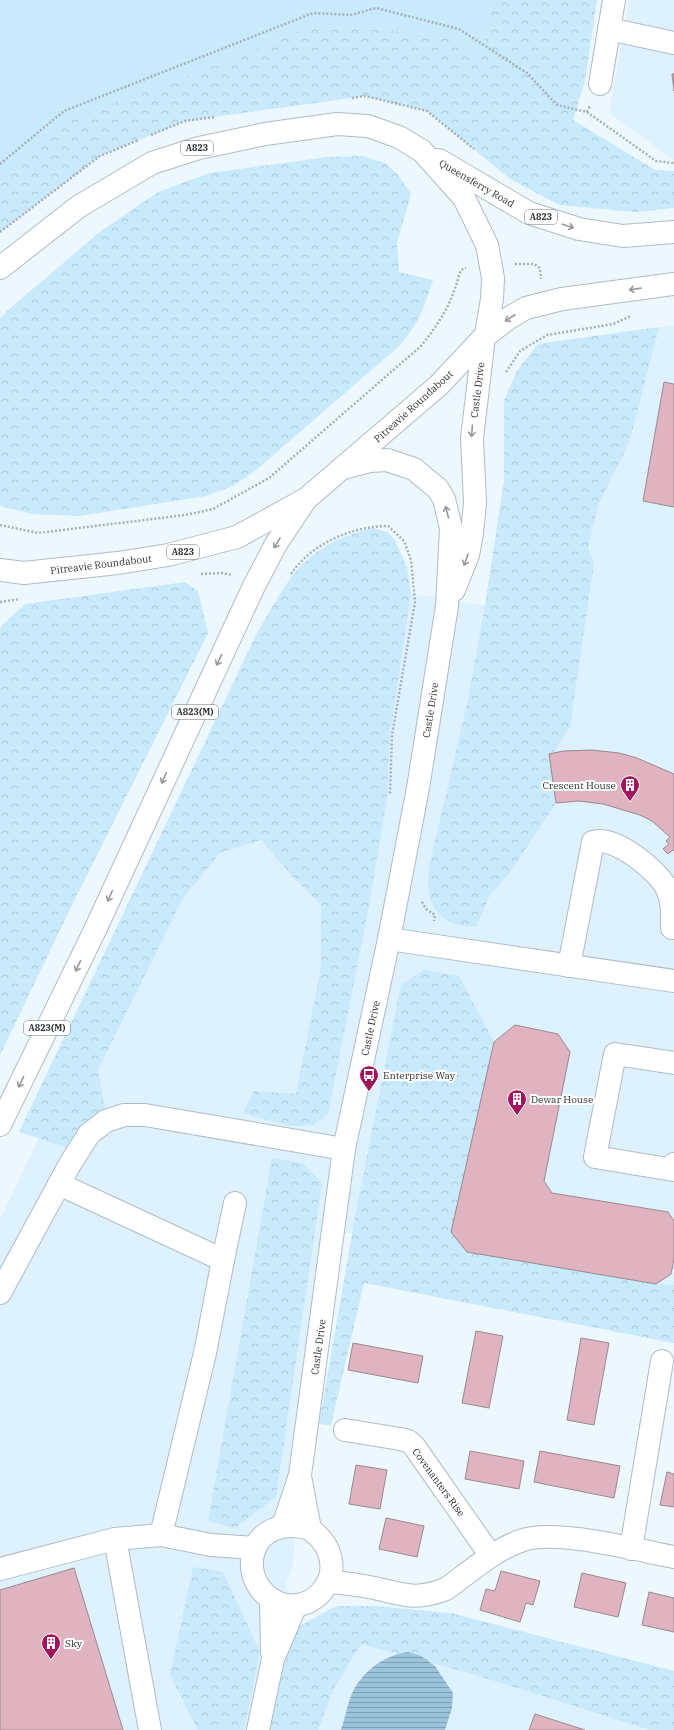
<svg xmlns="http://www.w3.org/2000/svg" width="674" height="1730" font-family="'IBM Plex Serif',serif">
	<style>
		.built { fill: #ddf1fe }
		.grass { fill: #c9e9fc }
		.forest { fill: url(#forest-crowns) }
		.water { fill: url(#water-rules) }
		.building { fill: #e0b3c1; stroke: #988a8e }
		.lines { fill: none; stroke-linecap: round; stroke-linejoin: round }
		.minor-casing { stroke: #afbcc3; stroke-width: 24 }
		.major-casing { stroke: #afbcc3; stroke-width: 24 }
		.highway-casing { stroke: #afbcc3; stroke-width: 24 }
		.path { stroke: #a7b0b5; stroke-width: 2.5; stroke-dasharray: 2 2; stroke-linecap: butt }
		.minor { stroke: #fff; stroke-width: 22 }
		.major { stroke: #fff; stroke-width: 22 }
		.highway { stroke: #fff; stroke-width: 22 }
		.oneway { stroke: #96989a }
		.labels { text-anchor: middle; stroke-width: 4; stroke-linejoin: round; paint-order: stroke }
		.shield { fill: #fff; stroke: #6c7072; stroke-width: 1 }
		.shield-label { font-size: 9px; font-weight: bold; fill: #2d3235 }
		.street-label { font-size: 10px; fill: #2d3235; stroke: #fff }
		.poi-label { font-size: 10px; fill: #2d3235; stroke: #fff; text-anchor: start }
	</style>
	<defs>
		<pattern id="forest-crowns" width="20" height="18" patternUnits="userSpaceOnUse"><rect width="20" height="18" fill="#c9e9fc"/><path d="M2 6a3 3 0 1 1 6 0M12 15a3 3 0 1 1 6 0" fill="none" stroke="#adc8d9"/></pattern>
		<pattern id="water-rules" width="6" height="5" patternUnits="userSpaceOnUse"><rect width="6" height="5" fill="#9bc4dc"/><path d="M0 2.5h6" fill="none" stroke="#7fa0b3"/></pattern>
	</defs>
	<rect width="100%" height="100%" fill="#edf8fe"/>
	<g class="built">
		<path d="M629 0H674V160L609 113Z"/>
		<path d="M674 325V1293L322 1228 293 1441 297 1513 293 1563 286 1584 303 1643H361L469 1673 649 1730H0V1219L292 614 372 528 387 532 394 539 407 567 411 593 485 606 504 481V401L517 371 538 344Z"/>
	</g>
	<path class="grass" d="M0 0H492L482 58 451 36 314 24 218 65 0 177Z"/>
	<g class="forest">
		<path d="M492 0H597L585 81 573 120 655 170 674 171V208L637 212 559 205 510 179 427 111 365 96 185 121 100 156 0 232V177L64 122 218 65 314 24 451 36 482 57Z"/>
		<path d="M362 156 385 163 398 175 411 194 397 243 399 272 433 280C424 308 418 326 398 347L255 471 233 486 206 496 79 516 33 514 0 506V318L15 304 101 231 158 192 209 173 328 157Z"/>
		<path d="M659 327 629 443 599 503 588 547 594 563 570 727 554 752 549 754 556 803 511 871 490 895 476 927C468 926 454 926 448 921 427 907 427 889 429 866L467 705 485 606 504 481V401L517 371 538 344Z"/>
		<path d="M372 528 387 532 394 539 407 567 411 593 390 734 387 798 369 906 328 1114 313 1125 289 1126 243 1113 254 1091 296 1094 321 968V905L292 876 261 840 220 853 183 898 98 1070 105 1109 71 1149 19 1132 255 637C290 578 300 547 372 528Z"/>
		<path d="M185 582 198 591 208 633 74 901 0 1055V630L1 626 25 604Z"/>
		<path d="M423 970 459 976 494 1042 451 1232 467 1252 656 1284 674 1285V1343L364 1283 331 1425 319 1424 355 1217 401 985Z"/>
		<path d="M272 1158 302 1163 322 1183 276 1497 235 1528 208 1521Z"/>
		<path d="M193 1567 223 1572 260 1652 244 1730H198L170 1675Z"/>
		<path d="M336 1606H376L451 1613 674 1671V1730H649L469 1673 361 1644 333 1690 318 1730H258L273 1659 298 1627Z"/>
	</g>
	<path class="water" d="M408 1652 421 1656 435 1666 453 1693 452 1708 445 1730H341C346 1716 348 1698 356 1686 368 1667 387 1655 408 1652Z"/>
	<g class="building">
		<path d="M672 74H674V91Z"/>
		<path d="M664 382 674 384V507L643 501Z"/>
		<path d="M592 750 619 753 637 758 674 774V851L673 850 668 854 663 849 669 844 666 841 670 837 652 821 640 815 603 804 579 801 556 803 549 754 563 751Z"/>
		<path d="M515 1025 558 1034 570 1052 544 1181 552 1193 668 1212 674 1221V1259L671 1274 656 1284 467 1252 451 1232 494 1042Z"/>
		<path d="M476 1331 503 1336 489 1408 462 1403Z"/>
		<path d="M581 1338 609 1343 594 1425 567 1420Z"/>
		<path d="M353 1343 423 1356 418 1383 348 1370Z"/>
		<path d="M470 1451 524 1461 519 1489 465 1479Z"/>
		<path d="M540 1451 620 1466 614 1498 534 1482Z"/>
		<path d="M356 1465 387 1470 380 1509 349 1504Z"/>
		<path d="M667 1472 674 1474V1507L660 1505Z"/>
		<path d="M386 1518 424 1526 417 1557 379 1549Z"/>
		<path d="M74 1568 123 1730H0V1590Z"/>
		<path d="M501 1571 540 1581 533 1605 526 1603 520 1622 480 1610 486 1589 495 1591Z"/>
		<path d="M582 1573 626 1583 618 1617 574 1607Z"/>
		<path d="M649 1592 674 1598V1632L642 1625Z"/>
		<path d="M535 1714 585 1730H529Z"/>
	</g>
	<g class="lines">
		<defs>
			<g id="minor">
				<path d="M609 29 674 43"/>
				<path d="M600 84 614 0"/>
				<path d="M454 590 468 555 472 533 475 503 472 438 484 337"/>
				<path d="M389 939 674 981"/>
				<path d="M569 966 593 842C614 835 658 870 667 889 673 901 672 915 672 928"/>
				<path d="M674 1063 615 1054 595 1157 673 1170 674 1164"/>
				<path d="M59 1184 223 1260 205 1353 161 1535"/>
				<path d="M223 1260 235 1203"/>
				<path d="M0 1293 70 1164 89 1134 106 1121 124 1115H145L344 1149"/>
				<path d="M345 1430 400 1439 408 1441 414 1446 491 1556"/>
				<path d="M300 1476 310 1529C363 1569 306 1630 266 1595 256 1586 251 1573 252 1560 255 1529 285 1521 310 1529"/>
				<path d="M283 1526 300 1475 344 1149 389 939 418 788 447 606 451 528 444 499 438 489 414 469 387 460 370 461 344 468"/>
				<path d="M115 1539 150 1730"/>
				<path d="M631 1549 662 1361"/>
				<path d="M0 1569 115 1539 161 1535 211 1545 255 1548"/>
				<path d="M328 1582C342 1583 356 1584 369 1587 401 1593 413 1602 446 1589 470 1572 495 1549 523 1540 557 1529 637 1550 674 1557"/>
				<path d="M271 1600 272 1652"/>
				<path d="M258 1730 273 1659 296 1605"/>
			</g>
			<g id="major">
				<path d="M439 160 529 213 579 229 623 236 674 232"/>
				<path d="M0 268 78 207 152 163 199 148 265 134 337 124 368 126 399 137 422 151 464 198 487 245 493 278 492 299 486 334"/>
				<path d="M0 570 24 573 118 563 168 555 237 537 306 499 439 385 484 337 509 318 526 308 562 299 674 284"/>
			</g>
			<path id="highway" d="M0 1125 95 930 253 588 276 544 306 499"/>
		</defs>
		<use href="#minor" class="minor-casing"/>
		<use href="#major" class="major-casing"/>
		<use href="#highway" class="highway-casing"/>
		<g class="path">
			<path d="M352 98 365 96 427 111 474 149"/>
			<path d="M587 112 656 161 674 163"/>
			<path d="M151 135 185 121 215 117"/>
			<path d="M0 164 64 111 313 13 351 15 376 8 459 29 527 73 557 105 587 112 590 106"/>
			<path d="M0 232 100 156 139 140"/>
			<path d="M515 264H534L540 268 541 279"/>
			<path d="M506 372 520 351 547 335 613 324 631 316"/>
			<path d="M0 525 38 533 185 515 213 509 269 478 421 346C439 324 452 303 459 275L461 270 466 268"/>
			<path d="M201 574 222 573 232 575"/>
			<path d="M291 574C311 544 352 526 388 526L404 541 411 560 415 602 392 735 390 794"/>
			<path d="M0 602 20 599"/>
			<path d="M422 902 426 909 435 915 434 921"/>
		</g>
		<use href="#minor" class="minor"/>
		<use href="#major" class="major"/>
		<use href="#highway" class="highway"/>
	</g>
	<defs><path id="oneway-shaft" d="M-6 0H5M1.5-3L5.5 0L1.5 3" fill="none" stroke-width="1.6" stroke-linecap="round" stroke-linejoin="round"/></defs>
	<g class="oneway">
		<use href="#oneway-shaft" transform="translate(568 226) rotate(18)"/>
		<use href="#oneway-shaft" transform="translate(635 289) rotate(172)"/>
		<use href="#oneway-shaft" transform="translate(510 318) rotate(147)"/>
		<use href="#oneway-shaft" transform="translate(472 431) rotate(94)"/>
		<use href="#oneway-shaft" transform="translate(447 512) rotate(-104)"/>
		<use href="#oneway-shaft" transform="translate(277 543) rotate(121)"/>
		<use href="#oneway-shaft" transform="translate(466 560) rotate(110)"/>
		<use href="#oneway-shaft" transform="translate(219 660) rotate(115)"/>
		<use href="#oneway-shaft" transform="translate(164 778) rotate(114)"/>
		<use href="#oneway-shaft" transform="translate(110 896) rotate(114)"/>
		<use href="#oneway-shaft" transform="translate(78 966) rotate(116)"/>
		<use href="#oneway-shaft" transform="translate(21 1082) rotate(116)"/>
	</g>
	<defs>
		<symbol id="building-pin" viewBox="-11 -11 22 30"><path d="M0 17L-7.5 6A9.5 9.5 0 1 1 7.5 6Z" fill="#a2135b" stroke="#fff"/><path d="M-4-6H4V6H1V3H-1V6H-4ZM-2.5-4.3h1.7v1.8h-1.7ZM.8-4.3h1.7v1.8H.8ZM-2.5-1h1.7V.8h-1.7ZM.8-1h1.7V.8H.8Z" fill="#fff"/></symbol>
		<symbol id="bus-pin" viewBox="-11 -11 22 30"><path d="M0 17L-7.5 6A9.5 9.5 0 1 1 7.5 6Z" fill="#a2135b" stroke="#fff"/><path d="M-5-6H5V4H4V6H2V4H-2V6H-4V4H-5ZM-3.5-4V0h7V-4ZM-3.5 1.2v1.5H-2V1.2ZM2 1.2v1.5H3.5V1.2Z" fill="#fff"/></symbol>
	</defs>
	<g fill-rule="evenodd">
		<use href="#building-pin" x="619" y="774" width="22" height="30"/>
		<use href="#bus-pin" x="358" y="1064" width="22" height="30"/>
		<use href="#building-pin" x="506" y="1088" width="22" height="30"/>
		<use href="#building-pin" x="40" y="1632" width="22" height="30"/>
	</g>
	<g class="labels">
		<g class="shield">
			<rect x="181" y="141" width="32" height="14" rx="3"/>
			<rect x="525" y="210" width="32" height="14" rx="3"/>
			<rect x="167" y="545" width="32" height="14" rx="3"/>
			<rect x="172" y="705" width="46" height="14" rx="3"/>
			<rect x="24" y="1021" width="46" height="14" rx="3"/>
		</g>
		<g class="shield-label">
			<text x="197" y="151">A823</text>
			<text x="541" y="220">A823</text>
			<text x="183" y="555">A823</text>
			<text x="195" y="715">A823(M)</text>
			<text x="47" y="1031">A823(M)</text>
		</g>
		<g class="street-label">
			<text transform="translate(477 183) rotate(30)" y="4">Queensferry Road</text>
			<text transform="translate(477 390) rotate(-83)" y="4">Castle Drive</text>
			<text transform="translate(413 406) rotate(-42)" y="4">Pitreavie Roundabout</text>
			<text transform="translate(101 564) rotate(-7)" y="4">Pitreavie Roundabout</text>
			<text transform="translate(430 710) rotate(-81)" y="4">Castle Drive</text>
			<text transform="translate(370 1028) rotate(-78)" y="4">Castle Drive</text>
			<text transform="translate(318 1347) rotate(-82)" y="4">Castle Drive</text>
			<text transform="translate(439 1482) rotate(54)" y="4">Covenanters Rise</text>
		</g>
		<g class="poi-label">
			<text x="616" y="789" text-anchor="end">Crescent House</text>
			<text x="383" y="1079">Enterprise Way</text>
			<text x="531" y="1103">Dewar House</text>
			<text x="65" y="1647">Sky</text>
		</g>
	</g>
</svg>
